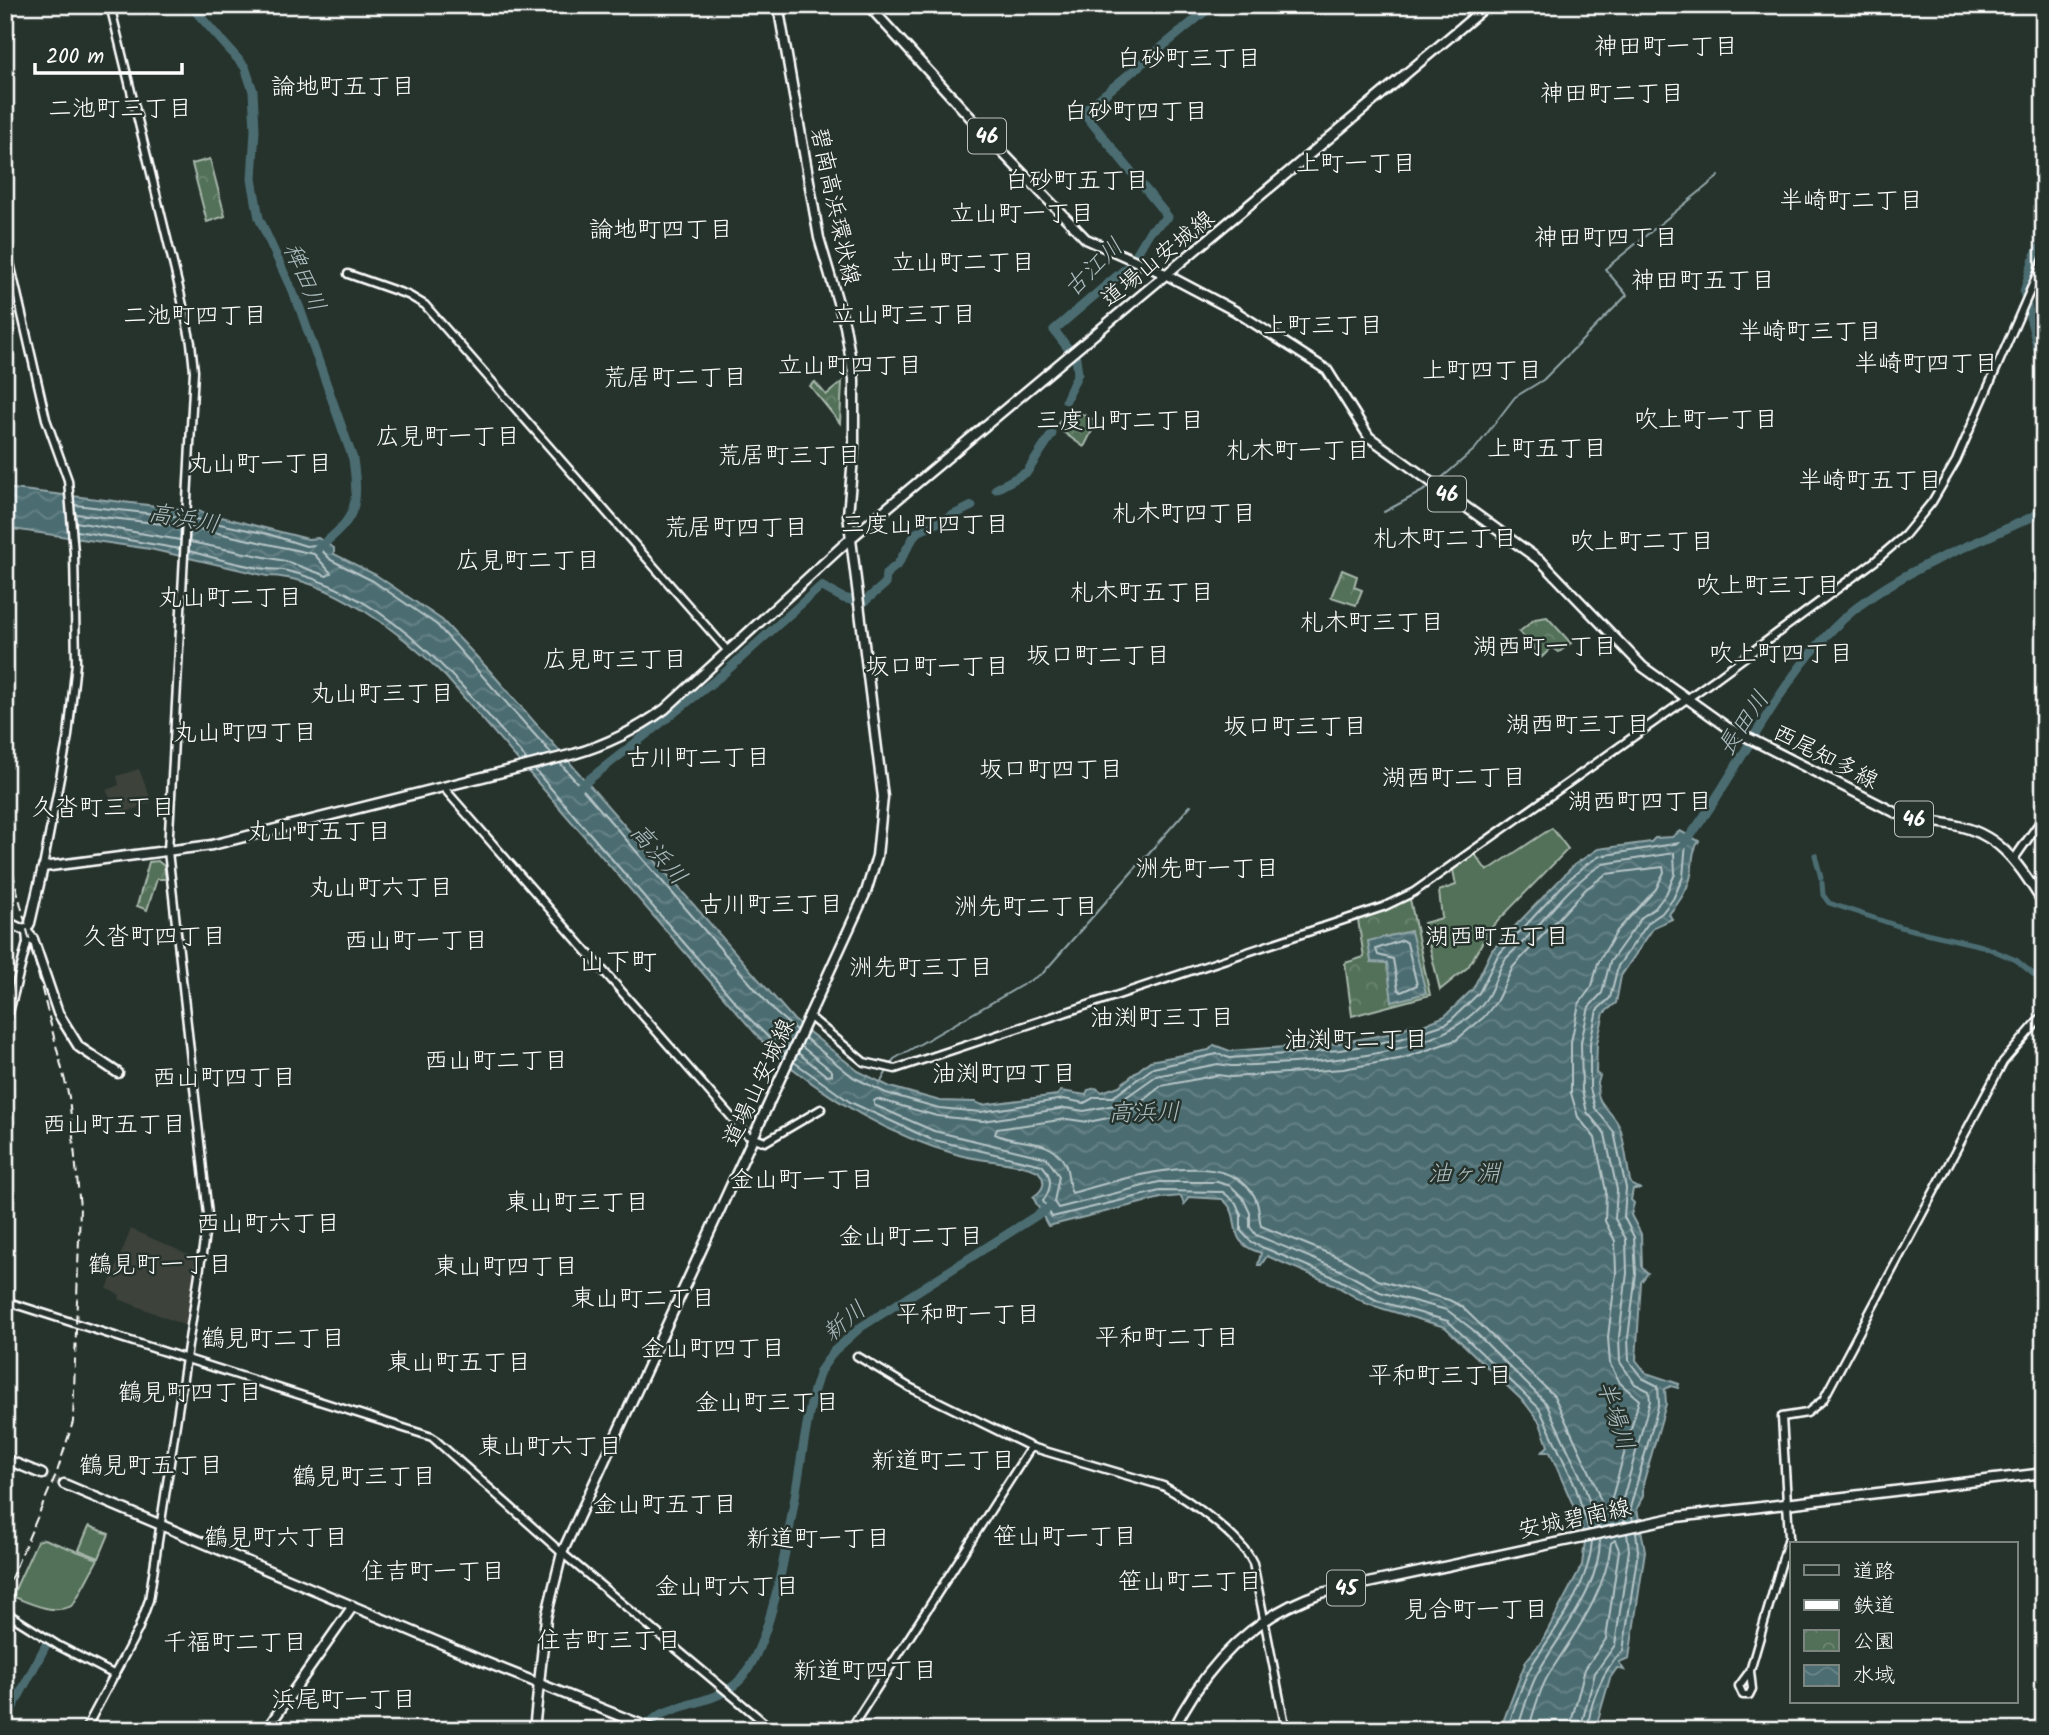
<svg xmlns="http://www.w3.org/2000/svg" width="2049" height="1735" font-family="Kalam,'Klee One',sans-serif">
	<style>
		.built { fill: #3c423a }
		.park { fill: url(#park-crowns); stroke: #a8b8ac; stroke-width: 2 }
		.pitch { fill: #527058; stroke: #a8b8ac; stroke-width: 2 }
		.water { fill: url(#water-waves); stroke: #94a7aa; stroke-width: 2 }
		.lines { fill: none; stroke-linecap: round; stroke-linejoin: round }
		.shore { stroke: #b7c5c7; stroke-width: 2 }
		.stream { stroke: #94a7aa; stroke-width: 2 }
		.canal { stroke: #4c6d72; stroke-width: 5 }
		.river { stroke: #4c6d72; stroke-width: 9 }
		.major-tunnel { stroke: #3c4742; stroke-width: 8; stroke-dasharray: 8 4; stroke-linecap: butt }
		.minor-casing { stroke: #fff; stroke-width: 11 }
		.major-casing { stroke: #fff; stroke-width: 13 }
		.minor { stroke: #26332d; stroke-width: 6 }
		.major { stroke: #26332d; stroke-width: 8 }
		.rail { stroke: #fff; stroke-width: 2; stroke-dasharray: 10 5; stroke-linecap: butt }
		.labels { text-anchor: middle; stroke-width: 5; stroke-linejoin: round; paint-order: stroke }
		.shield { fill: #26332d; stroke: #bec2c0; stroke-width: 2 }
		.shield-label { font-size: 21px; font-weight: bold; fill: #fff }
		.street-label { font-size: 23px; fill: #fff; stroke: #26332d }
		.neighbourhood-label { font-size: 24px; fill: #fff; stroke: #26332d }
		.water-label { font-size: 24px; font-style: italic; fill: #aebdc0; stroke: #26332d }
		.quarter-label { font-size: 26px; fill: #fff; stroke: #26332d }
	</style>
	<defs>
		<pattern id="park-crowns" width="20" height="18" patternUnits="userSpaceOnUse" patternTransform="scale(1.75)"><rect width="20" height="18" fill="#527058"/><path d="M2 6a3 3 0 1 1 6 0M12 15a3 3 0 1 1 6 0" fill="none" stroke="#6c8571"/></pattern>
		<pattern id="water-waves" width="16" height="10" patternUnits="userSpaceOnUse" patternTransform="scale(1.75)"><rect width="16" height="10" fill="#4c6d72"/><path d="M0 5q4-4 8 0t8 0" fill="none" stroke="#678387"/></pattern>
	</defs>
	<rect width="100%" height="100%" fill="#26332d"/>
	<filter id="ink" filterUnits="userSpaceOnUse"><feTurbulence type="fractalNoise" baseFrequency=".0143" numOctaves="2"/><feDisplacementMap in="SourceGraphic" scale="14" xChannelSelector="R" yChannelSelector="G"/><feConvolveMatrix kernelMatrix="1 2 1 2 8 2 1 2 1" color-interpolation-filters="sRGB"/></filter>
	<g filter="url(#ink)">
		<g class="built">
			<path d="M139 769 152 802 119 815 106 790 119 785 117 776Z"/>
			<path d="M131 1229 196 1258 186 1326 119 1299 120 1295 107 1289Z"/>
		</g>
		<g class="park">
			<path d="M210 159 225 216 207 222 192 164Z"/>
			<path d="M815 382 826 395 842 382 840 423 810 386Z"/>
			<path d="M1068 408 1097 421 1084 447 1056 427Z"/>
			<path d="M1342 570 1357 576 1354 587 1362 590 1356 605 1331 597Z"/>
			<path d="M1547 617 1571 643 1559 652 1552 647 1542 657 1519 632 1535 619Z"/>
			<path d="M158 861 164 866 166 879H157L147 910 137 906 149 862Z"/>
			<path d="M1410 899 1430 995 1352 1016 1345 963 1364 957 1358 920Z"/>
		</g>
		<g class="pitch">
			<path d="M1552 828 1568 849 1490 929 1468 967 1440 990 1424 923 1442 918 1439 891 1456 885 1453 870 1474 853 1487 871Z"/>
			<path d="M89 1526 109 1534 99 1558 79 1550Z"/>
			<path d="M44 1539 98 1559 73 1605C55 1616 29 1603 12 1596L37 1541Z"/>
		</g>
		<g class="water">
			<path d="M5 488 198 511 308 539 318 538 334 548V554L376 575 442 620 490 671 794 1020 858 1071 890 1087 940 1101 975 1102 982 1105 1057 1095 1061 1091 1086 1095 1088 1090 1096 1088 1102 1092 1119 1086 1150 1061 1209 1050 1214 1045 1230 1051 1338 1043 1399 1032 1410 1025 1421 1026 1445 1016 1473 989 1492 950 1574 865 1598 849 1651 842 1655 838 1672 837 1680 831 1699 841C1690 854 1694 865 1690 879 1686 892 1678 904 1669 914L1672 919 1654 927 1621 976 1616 1003 1604 1013 1597 1043 1596 1073 1600 1076C1589 1105 1615 1109 1621 1131 1625 1147 1627 1164 1630 1181L1632 1185 1641 1189H1633L1631 1200 1634 1203 1631 1215 1641 1234 1642 1268 1648 1273 1641 1282 1636 1360 1646 1373 1679 1384 1678 1388 1671 1386 1665 1389 1666 1404 1643 1484V1496L1637 1509 1645 1551 1629 1658 1619 1662 1624 1670 1617 1668 1610 1678 1595 1730H1500L1526 1661 1542 1641 1582 1565 1585 1541 1580 1521 1550 1452H1542L1548 1446 1540 1423 1525 1403 1445 1327 1367 1304 1333 1284 1267 1256 1261 1265H1258L1261 1253C1221 1241 1246 1217 1222 1199L1189 1197 1184 1205 1181 1196 1161 1198 1048 1226 1033 1197C1044 1190 1047 1182 1038 1171 1014 1161 984 1162 959 1155 886 1135 825 1098 768 1048L446 677C404 635 329 576 267 576L150 549 5 528Z"/>
			<path d="M1411 931 1426 993 1392 1002 1387 963 1371 962 1368 941Z"/>
		</g>
		<g class="lines">
			<g class="shore">
				<path d="M75 505 181 517"/>
				<path d="M76 514 181 526"/>
				<path d="M191 518 268 534 306 546 317 545 331 560 373 581 437 625 552 754"/>
				<path d="M76 522 180 540"/>
				<path d="M77 531 180 549"/>
				<path d="M190 542 285 561 327 576 331 573 314 554 190 527"/>
				<path d="M189 551C214 558 241 566 267 569 272 570 278 569 283 570 390 593 459 682 527 760"/>
				<path d="M560 763 776 1013 796 1030"/>
				<path d="M535 770 748 1017 785 1054"/>
				<path d="M1663 867 1664 872 1656 889 1617 931 1598 963 1592 986 1579 1004 1571 1042V1093L1578 1117 1595 1138 1606 1191 1605 1221 1615 1241 1616 1273 1608 1337 1610 1364 1620 1383 1639 1400 1608 1512 1604 1510 1592 1477 1554 1396 1461 1306 1449 1300 1378 1280 1345 1260 1261 1226C1258 1214 1260 1202 1251 1191 1218 1146 1116 1181 1072 1193 1067 1185 1070 1172 1064 1162 1049 1136 1018 1146 995 1134L997 1129 1067 1119 1088 1122 1118 1116 1135 1107 1161 1086 1218 1075 1232 1077 1343 1069 1404 1058 1456 1040 1484 1017 1496 1002 1513 967 1586 889 1606 874Z"/>
				<path d="M1403 940 1407 943 1417 985 1401 992 1398 989 1393 959 1378 955 1376 949Z"/>
				<path d="M805 1038 853 1077 886 1093 939 1108 981 1112 1064 1099 1084 1103 1095 1097H1113L1153 1068 1217 1054 1230 1058 1340 1050 1400 1039 1448 1023 1479 993 1498 955 1566 882 1587 864 1600 856 1686 842 1683 877 1673 899 1662 913 1649 922 1618 966 1610 998 1597 1010 1590 1043V1088L1595 1108 1614 1132 1626 1188 1624 1217 1634 1237 1636 1274 1628 1338 1629 1361 1642 1378 1658 1386 1659 1403 1630 1508 1633 1521"/>
				<path d="M798 1053 827 1076 832 1075V1071L801 1046"/>
				<path d="M794 1062 850 1102 930 1139 1042 1165C1053 1177 1052 1188 1043 1201L1052 1217 1160 1191 1223 1192 1236 1203 1241 1215V1231L1252 1243 1336 1278 1378 1301 1448 1321 1539 1408 1575 1485 1589 1530"/>
				<path d="M1598 1528 1583 1482 1546 1403 1472 1329 1447 1310 1380 1292 1340 1270 1256 1235 1250 1227V1213L1243 1198 1231 1186 1217 1182H1159L1058 1208 1054 1202 1059 1176 1047 1158 934 1131 874 1105V1101L877 1099 937 1116 983 1121 1065 1108 1084 1111 1115 1105 1156 1076 1218 1064 1231 1066C1303 1062 1442 1062 1486 999 1494 987 1497 973 1504 961 1509 954 1517 948 1523 942 1548 916 1571 882 1603 864L1674 853 1675 874 1666 894 1655 908 1642 917 1610 962 1602 993 1589 1007 1581 1042 1582 1090 1587 1112 1605 1134 1617 1190 1615 1219 1626 1239 1627 1273 1619 1337 1620 1362 1635 1384 1649 1391 1650 1401 1621 1506 1624 1522"/>
				<path d="M1507 1730C1515 1708 1521 1683 1533 1663 1557 1626 1589 1586 1592 1541"/>
				<path d="M1517 1730C1524 1710 1529 1687 1540 1669 1563 1629 1600 1588 1600 1539"/>
				<path d="M1528 1730C1534 1712 1539 1690 1549 1674 1575 1633 1606 1593 1611 1543L1615 1540 1619 1550 1606 1639 1585 1669 1569 1730"/>
				<path d="M1580 1730 1595 1673 1615 1645 1629 1550 1627 1533"/>
				<path d="M1588 1730C1589 1703 1604 1667 1623 1651L1638 1551 1636 1532"/>
			</g>
			<g class="stream">
				<path d="M1437 482 1475 449 1515 397 1543 380 1627 295 1605 269 1719 176"/>
				<path d="M1384 512 1432 486"/>
				<path d="M879 1085 894 1059 1043 973 1191 805"/>
			</g>
			<g class="canal">
				<path d="M1815 855 1821 878"/>
				<path d="M1822 883 1823 895 1829 903 1898 926"/>
				<path d="M1900 927 1982 946"/>
				<path d="M1985 947 2016 960 2038 978"/>
			</g>
			<g class="river">
				<path d="M190 5 245 67 253 91 255 130 252 179 259 218 299 306 353 459C360 509 355 519 317 549"/>
				<path d="M638 5 660 10 690 5"/>
				<path d="M2035 255 2044 242"/>
				<path d="M2033 261 2024 292 2044 374"/>
				<path d="M1070 351 1054 330 1130 265 1150 231 1168 217 1083 112 1213 5"/>
				<path d="M1066 400 1078 373 1076 358"/>
				<path d="M996 489 1027 472 1052 434"/>
				<path d="M864 602 885 584 886 574 898 564 916 533 972 506"/>
				<path d="M578 788 722 675 821 586 843 598 856 601"/>
				<path d="M1684 844C1744 767 1781 666 1860 605 1914 563 1983 542 2044 511"/>
				<path d="M5 1722 47 1643"/>
				<path d="M640 1730C648 1725 654 1718 662 1714 686 1703 716 1701 736 1684 783 1643 797 1457 814 1390L820 1371 834 1351 861 1327 1050 1207"/>
			</g>
			<path class="major-tunnel" d="M42 1474 64 1484"/>
			<defs>
				<g id="minor">
					<path d="M5 241 46 419 68 480 74 553 76 663 68 736 43 867"/>
					<path d="M348 274 408 295 425 305 727 650"/>
					<path d="M443 787 747 1135 765 1142 821 1109"/>
					<path d="M2014 859 2044 816"/>
					<path d="M810 1017 864 1062 895 1069 1383 907 1414 892 1715 679 1875 561 1905 535 1932 502 1956 461 2044 259"/>
					<path d="M5 1028 27 943 26 931"/>
					<path d="M5 1301 432 1437 562 1553 773 1730"/>
					<path d="M857 1356 909 1387 1031 1447 1163 1486C1188 1499 1241 1537 1253 1563L1286 1730"/>
					<path d="M5 1612 59 1646 115 1675"/>
					<path d="M1750 1671 1739 1686 1743 1695H1749L1752 1689 1750 1671 1789 1537 1782 1417 1807 1413 1823 1400 2003 1062 2044 1014"/>
					<path d="M85 1730 138 1630 149 1600 208 1215 168 851 194 371 191 343 180 292 110 5"/>
					<path d="M850 1730 1031 1447"/>
				</g>
				<g id="major">
					<path d="M868 5 1003 153 1086 239 1165 274 1235 311 1327 370 1369 437 1542 562 1643 667 1727 727 1896 813C1915 821 1934 821 1954 825 2002 834 2019 866 2044 904"/>
					<path d="M5 921 26 931 33 939 58 1013 79 1047 118 1073"/>
					<path d="M26 931 30 923 43 867 212 845 574 754C609 744 636 730 665 709L850 539 1488 5"/>
					<path d="M5 1459 42 1474"/>
					<path d="M64 1484 485 1662 655 1730"/>
					<path d="M266 1730 353 1606"/>
					<path d="M534 1730 546 1618 562 1553 866 892 877 856 883 797 848 515 854 446V379L845 326 819 238 778 5"/>
					<path d="M1173 1730C1205 1666 1252 1616 1321 1593L1677 1517 2044 1473"/>
				</g>
			</defs>
			<use href="#minor" class="minor-casing"/>
			<use href="#major" class="major-casing"/>
			<use href="#minor" class="minor"/>
			<use href="#major" class="major"/>
			<path class="rail" d="M5 842 69 1097 80 1207 73 1422 57 1472 5 1592"/>
		</g>
	</g>
	<g class="labels">
		<g class="shield">
			<rect x="968" y="118.5" width="38" height="35" rx="5"/>
			<rect x="1428" y="476.5" width="38" height="35" rx="5"/>
			<rect x="1895" y="801.5" width="38" height="35" rx="5"/>
			<rect x="1327" y="1570.5" width="38" height="35" rx="5"/>
		</g>
		<g class="shield-label">
			<text x="987" y="143">46</text>
			<text x="1447" y="501">46</text>
			<text x="1914" y="826">46</text>
			<text x="1346" y="1595">45</text>
		</g>
		<g class="street-label">
			<text transform="translate(836 206) rotate(78)" y="8">碧南高浜環状線</text>
			<text transform="translate(1157 258) rotate(-39)" y="8">道場山安城線</text>
			<text transform="translate(1826 756) rotate(27)" y="8">西尾知多線</text>
			<text transform="translate(758 1082) rotate(-65)" y="8">道場山安城線</text>
			<text transform="translate(1574 1518) rotate(-12)" y="8">安城碧南線</text>
		</g>
		<g class="neighbourhood-label">
			<text x="1666" y="54">神田町一丁目</text>
			<text x="1189" y="66">白砂町三丁目</text>
			<text x="343" y="94">論地町五丁目</text>
			<text x="1612" y="101">神田町二丁目</text>
			<text x="120" y="116">二池町三丁目</text>
			<text x="1136" y="119">白砂町四丁目</text>
			<text x="1356" y="171">上町一丁目</text>
			<text x="1077" y="188">白砂町五丁目</text>
			<text x="1851" y="208">半崎町二丁目</text>
			<text x="1022" y="221">立山町一丁目</text>
			<text x="661" y="237">論地町四丁目</text>
			<text x="1606" y="245">神田町四丁目</text>
			<text x="963" y="270">立山町二丁目</text>
			<text x="1703" y="288">神田町五丁目</text>
			<text x="904" y="322">立山町三丁目</text>
			<text x="195" y="323">二池町四丁目</text>
			<text x="1323" y="333">上町三丁目</text>
			<text x="1810" y="339">半崎町三丁目</text>
			<text x="1926" y="371">半崎町四丁目</text>
			<text x="850" y="373">立山町四丁目</text>
			<text x="1482" y="378">上町四丁目</text>
			<text x="675" y="385">荒居町二丁目</text>
			<text x="1706" y="427">吹上町一丁目</text>
			<text x="1120" y="428">三度山町二丁目</text>
			<text x="448" y="444">広見町一丁目</text>
			<text x="1547" y="456">上町五丁目</text>
			<text x="1298" y="458">札木町一丁目</text>
			<text x="789" y="463">荒居町三丁目</text>
			<text x="260" y="471">丸山町一丁目</text>
			<text x="1870" y="488">半崎町五丁目</text>
			<text x="1184" y="521">札木町四丁目</text>
			<text x="925" y="532">三度山町四丁目</text>
			<text x="736" y="535">荒居町四丁目</text>
			<text x="1445" y="546">札木町二丁目</text>
			<text x="1642" y="549">吹上町二丁目</text>
			<text x="528" y="568">広見町二丁目</text>
			<text x="1768" y="593">吹上町三丁目</text>
			<text x="1142" y="600">札木町五丁目</text>
			<text x="230" y="605">丸山町二丁目</text>
			<text x="1372" y="630">札木町三丁目</text>
			<text x="1545" y="654">湖西町一丁目</text>
			<text x="1781" y="661">吹上町四丁目</text>
			<text x="1098" y="663">坂口町二丁目</text>
			<text x="615" y="667">広見町三丁目</text>
			<text x="937" y="674">坂口町一丁目</text>
			<text x="382" y="701">丸山町三丁目</text>
			<text x="1578" y="732">湖西町三丁目</text>
			<text x="1295" y="734">坂口町三丁目</text>
			<text x="245" y="740">丸山町四丁目</text>
			<text x="698" y="765">古川町二丁目</text>
			<text x="1051" y="777">坂口町四丁目</text>
			<text x="1454" y="785">湖西町二丁目</text>
			<text x="1640" y="809">湖西町四丁目</text>
			<text x="103" y="815">久沓町三丁目</text>
			<text x="319" y="839">丸山町五丁目</text>
			<text x="1207" y="876">洲先町一丁目</text>
			<text x="381" y="895">丸山町六丁目</text>
			<text x="771" y="912">古川町三丁目</text>
			<text x="1026" y="914">洲先町二丁目</text>
			<text x="154" y="944">久沓町四丁目</text>
			<text x="1497" y="944">湖西町五丁目</text>
			<text x="416" y="948">西山町一丁目</text>
			<text x="921" y="975">洲先町三丁目</text>
			<text x="1162" y="1025">油渕町三丁目</text>
			<text x="1356" y="1047">油渕町二丁目</text>
			<text x="496" y="1068">西山町二丁目</text>
			<text x="1004" y="1081">油渕町四丁目</text>
			<text x="224" y="1085">西山町四丁目</text>
			<text x="114" y="1132">西山町五丁目</text>
			<text x="802" y="1187">金山町一丁目</text>
			<text x="577" y="1210">東山町三丁目</text>
			<text x="268" y="1231">西山町六丁目</text>
			<text x="911" y="1244">金山町二丁目</text>
			<text x="160" y="1272">鶴見町一丁目</text>
			<text x="506" y="1274">東山町四丁目</text>
			<text x="643" y="1306">東山町二丁目</text>
			<text x="968" y="1322">平和町一丁目</text>
			<text x="1167" y="1345">平和町二丁目</text>
			<text x="273" y="1346">鶴見町二丁目</text>
			<text x="713" y="1356">金山町四丁目</text>
			<text x="459" y="1370">東山町五丁目</text>
			<text x="1440" y="1383">平和町三丁目</text>
			<text x="190" y="1400">鶴見町四丁目</text>
			<text x="767" y="1410">金山町三丁目</text>
			<text x="550" y="1454">東山町六丁目</text>
			<text x="943" y="1468">新道町二丁目</text>
			<text x="151" y="1473">鶴見町五丁目</text>
			<text x="364" y="1484">鶴見町三丁目</text>
			<text x="665" y="1512">金山町五丁目</text>
			<text x="1065" y="1544">笹山町一丁目</text>
			<text x="276" y="1545">鶴見町六丁目</text>
			<text x="818" y="1546">新道町一丁目</text>
			<text x="433" y="1579">住吉町一丁目</text>
			<text x="1190" y="1589">笹山町二丁目</text>
			<text x="727" y="1594">金山町六丁目</text>
			<text x="1476" y="1617">見合町一丁目</text>
			<text x="609" y="1648">住吉町三丁目</text>
			<text x="235" y="1650">千福町二丁目</text>
			<text x="865" y="1678">新道町四丁目</text>
			<text x="344" y="1707">浜尾町一丁目</text>
		</g>
		<g class="water-label">
			<text transform="translate(1093 267) rotate(-44)" y="8">古江川</text>
			<text transform="translate(305 277) rotate(67)" y="8">稗田川</text>
			<text transform="translate(184 518) rotate(10)" y="8">高浜川</text>
			<text transform="translate(1743 723) rotate(-56)" y="8">長田川</text>
			<text transform="translate(659 854) rotate(49)" y="8">高浜川</text>
			<text transform="translate(1144 1112) rotate(-1)" y="8">高浜川</text>
			<text x="1464" y="1181">油ヶ淵</text>
			<text transform="translate(844 1321) rotate(-40)" y="8">新川</text>
			<text transform="translate(1616 1415) rotate(72)" y="8">半場川</text>
		</g>
		<g class="quarter-label">
			<text x="618" y="970">山下町</text>
		</g>
	</g>
	<rect width="2049" height="1735" fill="none" stroke="#26332d" stroke-width="28"/>
	<rect x="14" y="14" width="2021" height="1707" fill="none" stroke="#fff" stroke-width="2.5" filter="url(#ink)"/>
	<rect x="1790" y="1542" width="228" height="161" fill="#26332d" stroke="#7d8581" stroke-width="2"/>
	<rect x="1804" y="1565" width="35" height="10" fill="#26332d" stroke="#7d8581" stroke-width="2"/>
	<text x="1853" y="1578" font-size="21" fill="#ffffff">道路</text>
	<rect x="1804" y="1600" width="35" height="10" fill="#ffffff" stroke="#7d8581" stroke-width="2"/>
	<text x="1853" y="1612" font-size="21" fill="#ffffff">鉄道</text>
	<rect x="1804" y="1630" width="35" height="21" fill="url(#park-crowns)" stroke="#7d8581" stroke-width="2"/>
	<text x="1853" y="1648" font-size="21" fill="#ffffff">公園</text>
	<rect x="1804" y="1665" width="35" height="21" fill="url(#water-waves)" stroke="#7d8581" stroke-width="2"/>
	<text x="1853" y="1682" font-size="21" fill="#ffffff">水域</text>
	<path d="M35 63v10h147v-10" fill="none" stroke="#ffffff" stroke-width="3.5"/>
	<text x="46" y="63" font-size="21" fill="#ffffff" stroke="#26332d" stroke-width="5" paint-order="stroke">200 m</text>
</svg>
